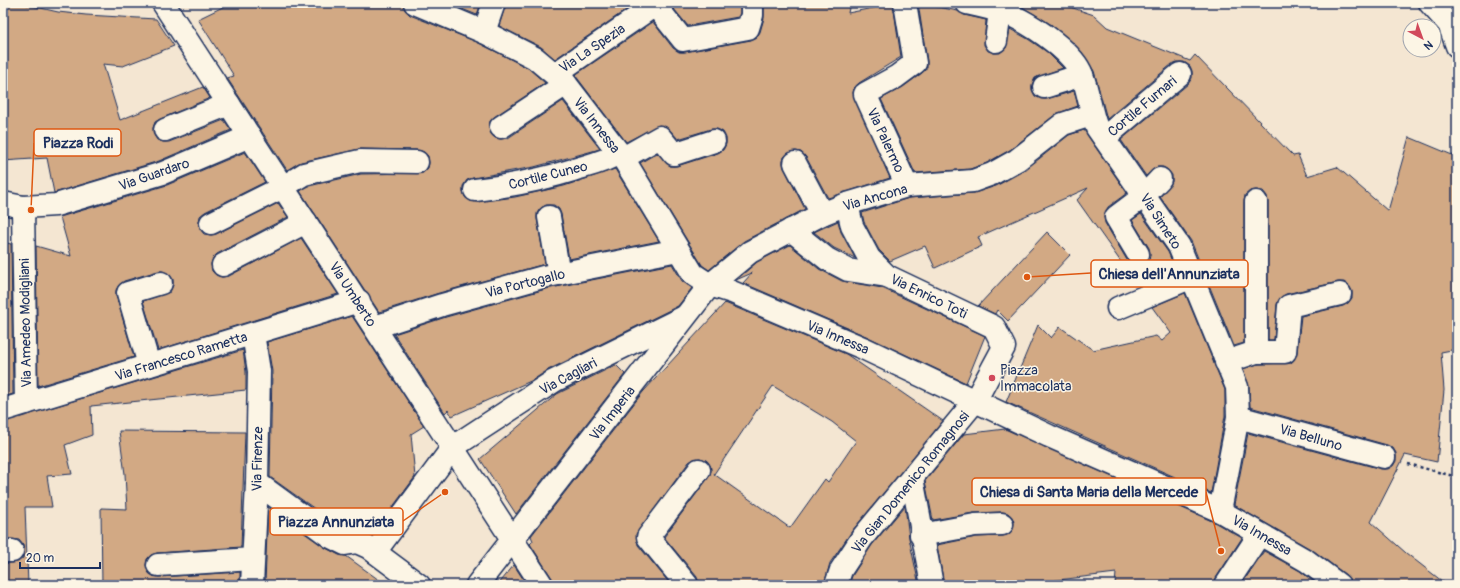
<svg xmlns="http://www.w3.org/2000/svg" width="1460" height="588" font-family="Pangolin,sans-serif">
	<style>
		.building { fill: #d2a984; stroke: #1b2f5e; fill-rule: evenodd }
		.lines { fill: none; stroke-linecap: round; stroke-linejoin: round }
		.minor-casing { stroke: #1b2f5e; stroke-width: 25 }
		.path { stroke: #1b2f5e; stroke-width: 2.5; stroke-dasharray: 3 3; stroke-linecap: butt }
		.minor { stroke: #fcf5e5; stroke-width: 22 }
		.poi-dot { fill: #d1495b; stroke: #fcf5e5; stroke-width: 1.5 }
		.labels { text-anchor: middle; stroke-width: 3; stroke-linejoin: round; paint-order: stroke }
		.street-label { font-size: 14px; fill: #1b2f5e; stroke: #fcf5e5 }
		.poi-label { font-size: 14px; fill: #1b2f5e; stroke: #fcf5e5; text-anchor: start }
		.leader { fill: none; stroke: #de5710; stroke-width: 1.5 }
		.callout-dot { fill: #de5710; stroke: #fcf5e5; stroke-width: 1.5 }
		.callout { fill: #fcf5e5; stroke: #de5710; stroke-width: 1.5 }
		.callout-label { font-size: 15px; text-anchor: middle; font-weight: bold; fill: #1b2f5e }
	</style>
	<rect width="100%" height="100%" fill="#f4e6d2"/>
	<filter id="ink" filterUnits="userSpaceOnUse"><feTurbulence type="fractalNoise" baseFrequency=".025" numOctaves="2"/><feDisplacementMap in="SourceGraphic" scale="8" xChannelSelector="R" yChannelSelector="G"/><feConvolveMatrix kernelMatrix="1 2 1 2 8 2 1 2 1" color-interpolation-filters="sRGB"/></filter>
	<g filter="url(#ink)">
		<g class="building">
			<path d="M3 3H19L58 12 86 15 156 19 174 46 123 66 103 64 120 120 203 87 210 98 160 119 155 122 153 128 154 135 157 140 163 142H169L224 120 231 130 159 161 54 193 47 158 3 161Z"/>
			<path d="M231 3H403L405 10 410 15 479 43 528 68 545 83 494 117 490 121 489 127 491 134 495 138 501 139 508 138 563 101 600 149 534 167 473 178 467 180 463 186V191L465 197 470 201 477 202 515 197 564 186 615 169 659 241 569 259 561 214 559 209 554 205H546L541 208 537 213V219L545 264 439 293 379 312 300 191 309 186 361 174 423 173 428 168 429 163 428 156 424 152 417 150 360 149 301 162 287 170 227 78 234 76 198 19Z"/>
			<path d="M447 3H481L477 15Z"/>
			<path d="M506 3H636L555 59 541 47 499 26Z"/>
			<path d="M669 3H740V13L738 17 688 26Z"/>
			<path d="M764 3H850L848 13 893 4 901 57 859 83 854 88 853 93 890 178 828 198 806 157 801 152 796 151 790 152 784 157 783 162 784 168 805 209 744 241 709 270 702 265 640 163 657 153 670 166H677L718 153 723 150 726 144V138L723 132 717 129H711L678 139 669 129 659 125 626 142 575 75 653 22 673 48 679 52H685L751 40 757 37 760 32 764 18Z"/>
			<path d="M918 3 958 11 964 15 986 20 984 45 988 51 994 53H1000L1006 48 1010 29 1028 39 1047 52 1063 68 1035 78 1032 85V90L1035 96 1041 99H1047L1074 91 1078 106 1056 114 1010 150 987 163 970 169 915 173 881 99 903 87 922 73 927 67V61Z"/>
			<path d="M1016 3H1058L1094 15 1107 27 1190 61 1195 55 1293 156 1298 155 1307 176 1337 167 1388 211 1409 137 1457 157V349L1441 352 1444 390 1437 462 1405 455 1371 522 1406 553 1447 585H1351L1346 575 1314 551 1234 505 1248 433 1381 469H1388L1393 466 1396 461V453L1393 448 1387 445 1250 407 1249 386 1243 369 1258 364 1291 363 1297 353 1301 316 1343 306 1348 303 1352 298V291L1349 286 1344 282H1338L1286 294 1280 298 1277 304 1274 340H1268V202L1267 196 1263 191 1256 190 1250 191 1245 195 1244 202V343L1234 346 1191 241 1160 197 1172 182V175L1168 170 1163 167H1157L1146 176 1121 140 1188 84 1192 78V71L1190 66 1184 62H1177L1172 64 1107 119 1094 71 1081 51 1052 25Z"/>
			<path d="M1084 130 1127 193 1108 207 1104 217 1105 223 1127 260 1132 265 1139 266 1145 264 1149 260 1150 254 1149 248 1132 220 1141 214 1168 252 1176 270 1138 286 1077 200 1088 188 978 237 982 246 935 268 925 246 890 261 879 250 864 222 862 213 909 198 974 193 996 186 1025 170 1069 135Z"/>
			<path d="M245 152 265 182 205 212 200 216 199 222 200 229 204 234 211 235 216 234 278 203 288 217 217 254 213 258 211 264 212 271 216 275 222 277 229 276 301 238 338 294 158 350 143 301 170 292 173 285V279L169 274 163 271H158L124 281 119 285 116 290V296L134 357 38 386 36 246 71 256 60 217 167 185Z"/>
			<path d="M838 221 841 232 855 258 834 248 814 232Z"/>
			<path d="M1047 232 1070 255 1008 321 997 310 995 314 978 306Z"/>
			<path d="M3 242 11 244 13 394 3 397Z"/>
			<path d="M790 245 819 269 842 281 882 288 985 336 966 383 868 337 743 283 752 273 736 280 757 262Z"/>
			<path d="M672 264 682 281 692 288 678 306 548 370 533 380 452 416 448 410 445 413 394 334 446 317 546 289Z"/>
			<path d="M1185 293 1225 390V416L1211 493 1006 402 1038 325 1051 338 1060 327 1093 350 1156 336 1162 341 1171 333 1152 307Z"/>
			<path d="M725 303 846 354 943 421 852 531 830 563 824 585H699L697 577 664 537 709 477 711 471 710 465 706 460 700 458 694 459 689 462 636 534 638 545 671 585H554L552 578 530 544 533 541 531 536 643 392ZM773 386 832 422 856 441 828 482 825 479 790 528 714 474Z"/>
			<path d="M352 316 424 426 411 434 415 477 386 516 375 522 343 529 270 477 272 371 267 342Z"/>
			<path d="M243 350 246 372V390L91 406 92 435 65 445 72 474 47 476 52 507H25L28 585H3V564L18 562 23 558 24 551 23 545 19 540 3 538V422Z"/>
			<path d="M616 365 625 374 516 514 480 459 557 394Z"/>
			<path d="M1005 429 1214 522 1242 538 1216 578 1214 585H1115L1116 573 1042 582V585H944L937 545 976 537 1003 536 1009 534 1013 530 1014 523 1012 517 1008 513 1002 512 973 513 933 520 925 481 964 434Z"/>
			<path d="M119 431 245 432 241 547 157 553 151 555 147 559 146 565 148 572 153 576 159 577 240 572V585H102L101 508 127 509 125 474Z"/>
			<path d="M905 506 909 538 919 585H849L852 576 872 545Z"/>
			<path d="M268 507 324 547 339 555 346 556 386 585 265 584Z"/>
			<path d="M1264 551 1300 571 1318 585H1241Z"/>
			<path d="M514 565 527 585H498Z"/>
		</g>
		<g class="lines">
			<defs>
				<g id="minor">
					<path d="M163 3 542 585"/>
					<path d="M415 3 484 32 535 58 566 84 623 158 693 274 710 285 732 292 863 348 1049 436 1220 511 1307 561 1339 585"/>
					<path d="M905 3 915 63 896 77 865 94 907 186"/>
					<path d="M967 3C983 7 1002 10 1017 18 1038 29 1074 53 1082 75 1089 93 1090 111 1097 128L1179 246 1237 387 1238 417 1220 511"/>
					<path d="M1430 3 1449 24 1457 46"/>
					<path d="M484 32 494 3"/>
					<path d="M996 41 1000 12"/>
					<path d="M555 74 655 5 683 40 748 28 752 15V3"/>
					<path d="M1044 87 1082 75"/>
					<path d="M501 127 566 84"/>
					<path d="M165 130 229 104"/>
					<path d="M1104 138 1180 74"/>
					<path d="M623 158 660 137 674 154 714 141"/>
					<path d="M795 163 822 214"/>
					<path d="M475 190C509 186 541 180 573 170 589 165 605 162 619 153"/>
					<path d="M3 203 23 207 56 205 163 173 250 136"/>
					<path d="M23 207 26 403"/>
					<path d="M549 217 559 274"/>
					<path d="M211 223 283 187 304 174 360 161 417 162"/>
					<path d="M791 230 827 259 848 270 887 276"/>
					<path d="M1138 254 1116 217 1144 196 1160 179"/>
					<path d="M223 265 306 222"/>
					<path d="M1118 308 1192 277"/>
					<path d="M375 327 442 305 543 277 678 250"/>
					<path d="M1256 352V202"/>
					<path d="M1226 362 1256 352H1285L1289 306 1340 294"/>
					<path d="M149 365 128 293 161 283"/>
					<path d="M3 410 359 301"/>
					<path d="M1238 417 1384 457"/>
					<path d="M912 478 932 585"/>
					<path d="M257 483 331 537 345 544 357 542 368 547 419 585"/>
					<path d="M921 535 975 525 1002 524"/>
					<path d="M3 551H12"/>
					<path d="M375 552 453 447 554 381 684 317"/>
					<path d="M158 565 253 559"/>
					<path d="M252 585 257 483 259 371 253 334"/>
					<path d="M477 585 710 285 750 252 822 214 847 204 907 186 973 181 992 174 1017 160 1063 124 1091 115"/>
					<path d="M687 585 648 537 699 470"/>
					<path d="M836 585 841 570 862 538 975 401 1004 347 994 327 887 276 869 258 852 226 847 204"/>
					<path d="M1226 585 1259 535"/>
				</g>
			</defs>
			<use href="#minor" class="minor-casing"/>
			<path class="path" d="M1408 464 1457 477"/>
			<use href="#minor" class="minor"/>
		</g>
	</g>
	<circle class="poi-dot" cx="992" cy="378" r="4"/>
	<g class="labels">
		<g class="street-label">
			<text transform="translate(592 48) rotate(-34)" y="5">Via La Spezia</text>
			<text transform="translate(1142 106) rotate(-40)" y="5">Cortile Furnari</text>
			<text transform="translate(597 125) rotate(52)" y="5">Via Innessa</text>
			<text transform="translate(886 140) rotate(65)" y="5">Via Palermo</text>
			<text transform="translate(154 174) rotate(-19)" y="5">Via Guardaro</text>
			<text transform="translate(548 175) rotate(-14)" y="5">Cortile Cuneo</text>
			<text transform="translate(875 197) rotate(-16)" y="5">Via Ancona</text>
			<text transform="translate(1161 221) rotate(57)" y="5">Via Simeto</text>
			<text transform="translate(525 283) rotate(-14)" y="5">Via Portogallo</text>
			<text transform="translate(353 294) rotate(57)" y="5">Via Umberto</text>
			<text transform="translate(929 296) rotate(26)" y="5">Via Enrico Toti</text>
			<text transform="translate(25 323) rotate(-91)" y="5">Via Amedeo Modigliani</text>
			<text transform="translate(838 337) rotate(23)" y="5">Via Innessa</text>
			<text transform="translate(181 356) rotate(-17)" y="5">Via Francesco Rametta</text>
			<text transform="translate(568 376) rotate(-28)" y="5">Via Cagliari</text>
			<text transform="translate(612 413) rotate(-52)" y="5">Via Imperia</text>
			<text transform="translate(1311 437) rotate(16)" y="5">Via Belluno</text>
			<text transform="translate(257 459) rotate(-89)" y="5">Via Firenze</text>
			<text transform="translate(910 482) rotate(-51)" y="5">Via Gian Domenico Romagnosi</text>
			<text transform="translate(1262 535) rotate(30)" y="5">Via Innessa</text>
		</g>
		<g class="poi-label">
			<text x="1000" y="375">Piazza<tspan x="1000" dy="16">Immacolata</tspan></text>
		</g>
	</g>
	<path class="leader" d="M31 210L34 143M1027 277L1091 273M1221 551L1206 492M445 492L403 521"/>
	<g class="callout-dot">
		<circle cx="31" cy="210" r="4"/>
		<circle cx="1027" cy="277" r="4"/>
		<circle cx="1221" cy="551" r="4"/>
		<circle cx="445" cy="492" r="4"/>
	</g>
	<g class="callout">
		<rect x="34" y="129" width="87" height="27" rx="4"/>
		<rect x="1091" y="260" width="157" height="27" rx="4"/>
		<rect x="972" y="478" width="234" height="27" rx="4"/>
		<rect x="270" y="508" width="133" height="27" rx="4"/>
	</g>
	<g class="callout-label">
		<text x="78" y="148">Piazza Rodi</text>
		<text x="1169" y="279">Chiesa dell'Annunziata</text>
		<text x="1089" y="497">Chiesa di Santa Maria della Mercede</text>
		<text x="336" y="527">Piazza Annunziata</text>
	</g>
	<rect width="1460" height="588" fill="none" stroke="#fcf5e5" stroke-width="16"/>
	<rect x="8" y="8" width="1444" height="572" fill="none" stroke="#1b2f5e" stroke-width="1.5" filter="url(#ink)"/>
	<g transform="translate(1422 38) rotate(139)"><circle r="19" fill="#fcf5e5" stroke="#a2a6af"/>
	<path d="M0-3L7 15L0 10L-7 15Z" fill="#d1495b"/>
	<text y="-6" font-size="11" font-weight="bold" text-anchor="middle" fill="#1b2f5e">N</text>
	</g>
	<path d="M20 562v6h80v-6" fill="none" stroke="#1b2f5e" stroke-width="2"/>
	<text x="26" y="562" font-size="12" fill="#1b2f5e" stroke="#fcf5e5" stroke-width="3" paint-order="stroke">20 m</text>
</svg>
